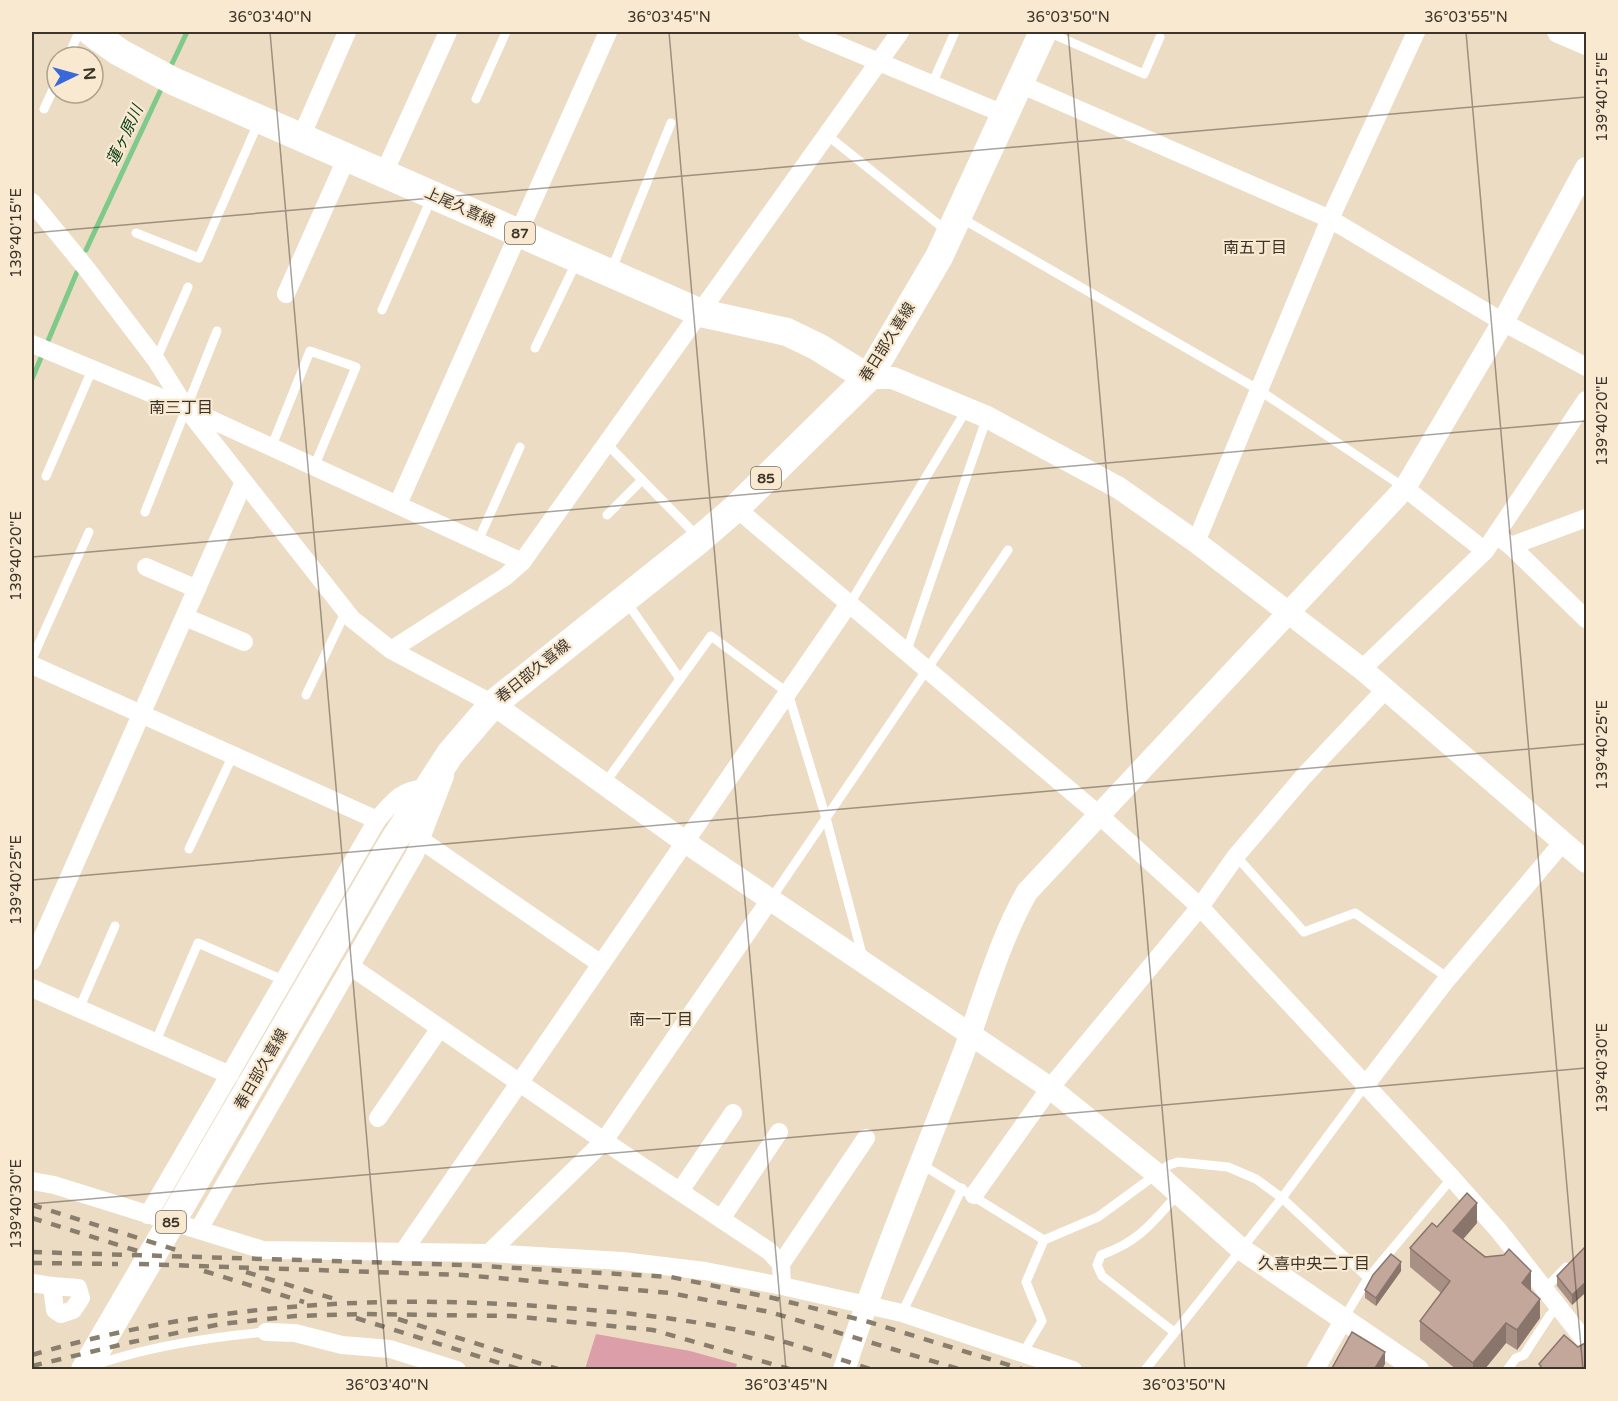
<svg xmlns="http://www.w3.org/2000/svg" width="1618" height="1401" font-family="'Varela Round','Noto Sans JP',sans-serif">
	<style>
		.green { fill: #dc9ea8 }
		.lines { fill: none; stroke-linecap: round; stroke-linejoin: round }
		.stream { stroke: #7fc98b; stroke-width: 5 }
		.service { stroke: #fff; stroke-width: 9 }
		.minor { stroke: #fff; stroke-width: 18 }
		.tertiary { stroke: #fff; stroke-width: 22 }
		.primary { stroke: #fff; stroke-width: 28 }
		.rail { stroke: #897e6d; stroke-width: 4.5; stroke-dasharray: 10 10; stroke-linecap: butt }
		.wall { fill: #a99085 }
		.shaded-wall { fill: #89756c }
		.building { fill: #c4a79b; stroke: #89756c; stroke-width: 1.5 }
		.ticks { fill: none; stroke: #3b342a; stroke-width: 1.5; stroke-opacity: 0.45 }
		.labels { text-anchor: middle; stroke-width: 4.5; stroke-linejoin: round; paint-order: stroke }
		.shield { fill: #f9e9d0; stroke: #746a5c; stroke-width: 1.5 }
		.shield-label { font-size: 14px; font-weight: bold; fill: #3b342a }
		.street-label { font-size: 15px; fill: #3b342a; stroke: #f9e9d0 }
		.water-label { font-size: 16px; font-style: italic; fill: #074019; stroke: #f9e9d0 }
		.neighbourhood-label { font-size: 16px; fill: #3b342a; stroke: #f9e9d0 }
		.neatline { fill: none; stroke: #3b342a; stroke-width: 2 }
		.ticks-label { font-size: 15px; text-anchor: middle; fill: #3b342a }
	</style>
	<rect width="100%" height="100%" fill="#ecdcc3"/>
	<path class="green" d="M596 1334 690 1351 737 1364 735 1370 585 1369Z"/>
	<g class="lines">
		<g class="stream">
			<path d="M170 68 187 32"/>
			<path d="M86 250 163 85"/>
			<path d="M32 379 77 272"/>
		</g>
		<g class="service">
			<path d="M1048 32 1144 74 1160 37"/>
			<path d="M68 57 79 32"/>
			<path d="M932 84 955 32"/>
			<path d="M476 99 506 32"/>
			<path d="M44 109 57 81"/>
			<path d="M827 135 948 232"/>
			<path d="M961 218 1259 390 1405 488"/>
			<path d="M136 233 199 258 259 121"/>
			<path d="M611 271 671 123"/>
			<path d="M382 310 432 197"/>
			<path d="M535 348 577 261"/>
			<path d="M156 360 188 287"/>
			<path d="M607 444 698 537"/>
			<path d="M271 448 310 351 356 367 314 467"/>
			<path d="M46 476 92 370"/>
			<path d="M145 512 217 331"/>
			<path d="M607 515 642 480"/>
			<path d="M478 541 520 447"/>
			<path d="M626 601 680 679"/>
			<path d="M849 605 967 409"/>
			<path d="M906 653 987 417"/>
			<path d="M32 659 89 532"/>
			<path d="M306 695 346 611"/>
			<path d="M605 783 711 636 788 693 826 818 863 958"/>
			<path d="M189 849 233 755"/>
			<path d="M1236 856 1304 932 1355 913 1448 978"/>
			<path d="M771 899 1008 550"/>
			<path d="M79 1009 115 926"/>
			<path d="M155 1043 198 943 283 980"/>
			<path d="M921 1164 1044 1240 1098 1217 1169 1165 1178 1162 1228 1167 1256 1179 1282 1198 1368 1278"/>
			<path d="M1545 1289 1566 1267"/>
			<path d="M902 1313 962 1188"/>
			<path d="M1344 1318 1368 1278 1452 1178"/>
			<path d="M1174 1332 1102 1276 1097 1265 1101 1255C1140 1241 1152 1223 1178 1194"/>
			<path d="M1023 1353 1042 1321 1026 1282 1044 1240"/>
			<path d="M98 1364C151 1346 210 1337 266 1332"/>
			<path d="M1145 1370 1282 1198 1364 1087"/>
			<path d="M1507 1370 1516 1358 1524 1355 1550 1315 1559 1307"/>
		</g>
		<g class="minor">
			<path d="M807 32 1006 115"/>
			<path d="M1020 84 1330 219 1503 322 1586 367"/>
			<path d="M301 137 347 32"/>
			<path d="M384 173 448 32"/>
			<path d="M32 202 86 268 156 360 186 408 352 619 391 650 493 704"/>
			<path d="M286 294 347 157"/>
			<path d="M32 344 186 408 522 562"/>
			<path d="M1405 488 1485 551"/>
			<path d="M398 504 608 32"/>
			<path d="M736 508 1098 814 1200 907 1452 1178 1499 1231 1586 1342"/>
			<path d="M1496 535 1511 546 1586 619"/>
			<path d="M1196 542 1330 219 1416 32"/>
			<path d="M1511 546 1586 518"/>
			<path d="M146 567 197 589"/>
			<path d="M185 617 244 642"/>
			<path d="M391 650 505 577 522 562 900 32"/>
			<path d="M32 665 377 820"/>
			<path d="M1362 669 1485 551 1586 400"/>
			<path d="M421 840 601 964"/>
			<path d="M769 901 604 1141 489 1253 622 1261 705 1271 782 1286"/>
			<path d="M32 961 244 482"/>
			<path d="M350 966 604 1141 769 1251 781 1264 782 1286 902 1313 1073 1370"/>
			<path d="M32 988 230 1075"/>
			<path d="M1364 1087 1444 983 1563 842"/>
			<path d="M378 1118 440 1028"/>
			<path d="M32 1181 54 1185 263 1250 489 1253"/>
			<path d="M680 1191 733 1113"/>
			<path d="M974 1195 1050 1088 1200 907 1236 856 1304 776 1386 689"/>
			<path d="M148 1215 377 820C391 804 402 788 425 789"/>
			<path d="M721 1219 779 1132"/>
			<path d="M199 1229 415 854 445 776"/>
			<path d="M403 1252 848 605"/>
			<path d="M781 1264 866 1138"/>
			<path d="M32 1283 52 1286"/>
			<path d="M52 1286 78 1288 81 1298 73 1310 61 1314 55 1310Z"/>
			<path d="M266 1332 295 1333 342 1345 390 1349 457 1370"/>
			<path d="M1315 1370 1344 1319"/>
		</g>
		<g class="tertiary">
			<path d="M1558 32 1586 44"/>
			<path d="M868 378H893L987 417 1119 488 1196 542 1362 669 1586 862"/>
			<path d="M493 704 685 842 1050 1088 1158 1175 1241 1249 1418 1370"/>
			<path d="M844 1370C879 1264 922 1161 962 1057 983 1002 998 943 1027 892L1405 488 1503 322 1586 168"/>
		</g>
		<g class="primary">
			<path d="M91 32 119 52 173 81 701 313 787 332 818 347 868 378"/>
			<path d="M85 1370 393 842 450 754 493 704 700 539 736 508 868 378 939 257 1043 32"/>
		</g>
		<g class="rail">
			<path d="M32 1205 183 1252"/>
			<path d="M32 1218 141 1252"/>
			<path d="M32 1252 464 1265 671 1277 773 1298 869 1322 1025 1370"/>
			<path d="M32 1263 118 1264"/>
			<path d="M139 1264 463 1275 670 1293 770 1312 962 1370"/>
			<path d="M204 1271 304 1302"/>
			<path d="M246 1272 338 1300"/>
			<path d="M356 1318 522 1370"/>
			<path d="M398 1319 561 1370"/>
			<path d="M32 1355C203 1304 375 1294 553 1307 622 1312 693 1319 760 1335 798 1345 836 1358 873 1370"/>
			<path d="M32 1366 132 1342 221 1324 295 1316 363 1314 511 1316 653 1330 793 1370"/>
		</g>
	</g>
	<g class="wall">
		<path d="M1477 1223 1463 1239 1531 1291 1540 1318 1517 1350 1506 1343 1484 1370H1457L1420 1340V1321L1441 1293 1410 1267V1248L1437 1227Z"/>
		<path d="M1587 1251V1294L1585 1293 1572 1305 1557 1286V1276Z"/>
		<path d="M1401 1271 1376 1306 1365 1298V1290Z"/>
	</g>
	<g class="shaded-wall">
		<path d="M1477 1203V1223L1453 1251V1231Z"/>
		<path d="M1401 1262V1271L1376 1306V1298Z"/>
		<path d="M1531 1271V1290L1522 1303V1283Z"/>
		<path d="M1585 1283V1293L1572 1305V1295Z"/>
		<path d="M1540 1299V1318L1517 1350V1330Z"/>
		<path d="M1506 1323V1343L1484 1370H1473V1363Z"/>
		<path d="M1385 1352V1364L1382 1370H1374Z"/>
	</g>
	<g class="building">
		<path d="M1467 1193 1477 1203 1453 1231 1485 1257 1504 1255 1509 1249 1531 1271 1522 1283 1540 1299 1517 1330 1506 1323 1473 1363 1420 1321 1450 1281 1410 1248 1432 1223 1437 1227Z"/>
		<path d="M1584 1248 1587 1251V1284L1585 1283 1572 1295 1557 1276Z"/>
		<path d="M1391 1254 1401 1262 1376 1298 1365 1290 1373 1275Z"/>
		<path d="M1352 1332 1385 1352 1374 1370H1331Z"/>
		<path d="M1564 1335 1578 1347 1587 1342V1370H1538L1541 1366 1539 1364Z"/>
	</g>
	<path class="ticks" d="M270 32 387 1370M669 32 786 1370M1068 32 1185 1370M1466 32 1583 1370M32 233 1586 97M32 557 1586 421M32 880 1586 744M32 1204 1586 1068"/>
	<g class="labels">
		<g class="shield">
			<rect x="505" y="222" width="30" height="22" rx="4.5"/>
			<rect x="751" y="467" width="30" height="22" rx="4.5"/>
			<rect x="156" y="1211" width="30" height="22" rx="4.5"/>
		</g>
		<g class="shield-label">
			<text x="520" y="238">87</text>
			<text x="766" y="483">85</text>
			<text x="171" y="1227">85</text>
		</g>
		<g class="street-label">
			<text transform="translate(460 207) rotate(24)" y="5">上尾久喜線</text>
			<text transform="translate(887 342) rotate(-58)" y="5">春日部久喜線</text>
			<text transform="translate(533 671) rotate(-39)" y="5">春日部久喜線</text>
			<text transform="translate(261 1069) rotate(-60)" y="5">春日部久喜線</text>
		</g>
		<g class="water-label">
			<text transform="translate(124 135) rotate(-65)" y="6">蓮ヶ原川</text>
		</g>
		<g class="neighbourhood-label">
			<text x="1255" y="253">南五丁目</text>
			<text x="181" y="413">南三丁目</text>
			<text x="661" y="1025">南一丁目</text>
			<text x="1314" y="1269">久喜中央二丁目</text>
		</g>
	</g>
	<rect width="1618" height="1401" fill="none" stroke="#f9e9d0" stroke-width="66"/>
	<g transform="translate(75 75) rotate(85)"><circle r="28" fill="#f9e9d0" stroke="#ada18e" stroke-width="1.5"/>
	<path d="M0-4.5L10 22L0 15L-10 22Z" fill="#3969d9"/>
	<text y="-9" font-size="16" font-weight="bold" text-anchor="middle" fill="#3b342a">N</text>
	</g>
	<rect x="33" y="33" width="1552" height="1335" class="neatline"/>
	<g class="ticks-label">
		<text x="270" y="22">36°03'40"N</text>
		<text x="669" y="22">36°03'45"N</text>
		<text x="1068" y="22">36°03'50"N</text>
		<text x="1466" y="22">36°03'55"N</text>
		<text transform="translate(1602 97) rotate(-90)" y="5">139°40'15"E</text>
		<text transform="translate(16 233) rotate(-90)" y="5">139°40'15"E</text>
		<text transform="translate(1602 421) rotate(-90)" y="5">139°40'20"E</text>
		<text transform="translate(16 556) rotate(-90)" y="5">139°40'20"E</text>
		<text transform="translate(1602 745) rotate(-90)" y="5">139°40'25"E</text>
		<text transform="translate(16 880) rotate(-90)" y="5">139°40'25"E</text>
		<text transform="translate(1602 1068) rotate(-90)" y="5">139°40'30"E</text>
		<text transform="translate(16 1204) rotate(-90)" y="5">139°40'30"E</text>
		<text x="387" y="1390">36°03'40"N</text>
		<text x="786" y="1390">36°03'45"N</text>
		<text x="1184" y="1390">36°03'50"N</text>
	</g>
</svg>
